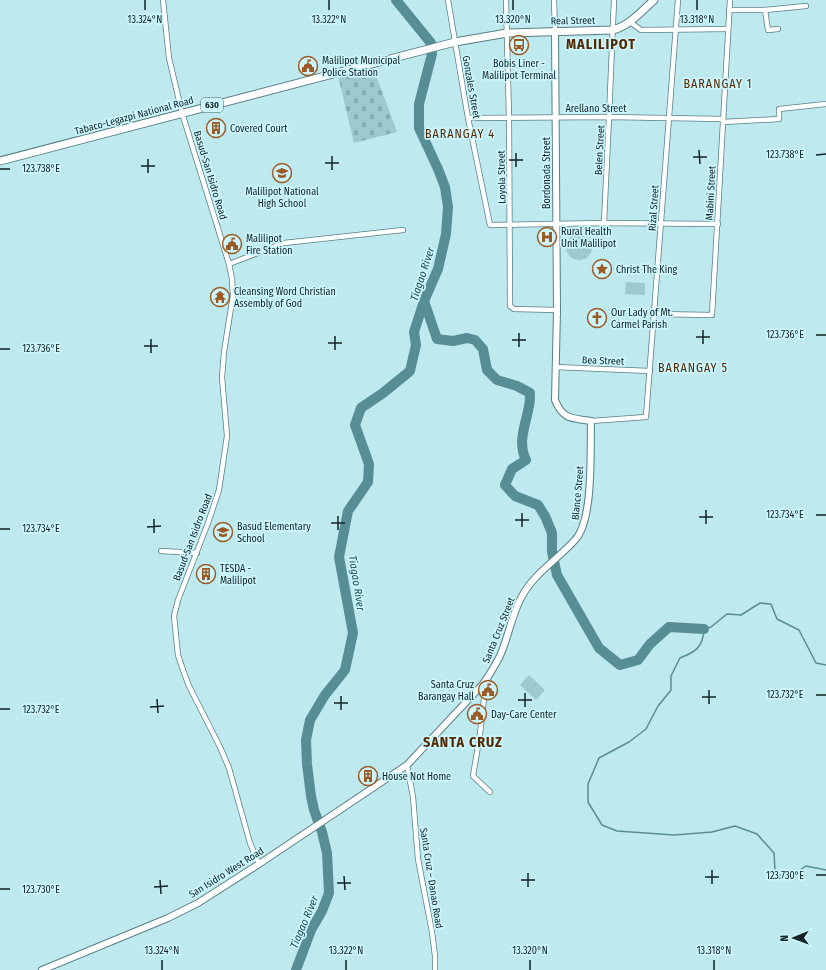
<svg xmlns="http://www.w3.org/2000/svg" width="826" height="970" font-family="'Fira Sans Condensed',sans-serif">
	<style>
		.cemetery { fill: url(#cemetery-stones) }
		.park { fill: #9dc9cf }
		.lines { fill: none; stroke-linecap: round; stroke-linejoin: round }
		.stream { stroke: #578e96; stroke-width: 1.5 }
		.river { stroke: #578e96; stroke-width: 10 }
		.street-casing { stroke: #577f85; stroke-width: 6 }
		.secondary-casing { stroke: #577f85; stroke-width: 8 }
		.primary-casing { stroke: #577f85; stroke-width: 9 }
		.street { stroke: #fff; stroke-width: 4.5 }
		.secondary { stroke: #fff; stroke-width: 6 }
		.primary { stroke: #fff; stroke-width: 7 }
		.ticks { fill: none; stroke: #122225; stroke-width: 1.5 }
		.labels { text-anchor: middle; stroke-width: 3.5; stroke-linejoin: round; paint-order: stroke }
		.shield { fill: #cbf6fd; stroke: #4a6266; stroke-width: 1 }
		.shield-label { font-size: 9px; font-weight: bold; fill: #122225 }
		.street-label { font-size: 10px; fill: #122225; stroke: #cbf6fd }
		.poi-label { font-size: 10px; fill: #122225; stroke: #cbf6fd; text-anchor: start }
		.water-label { font-size: 11px; font-style: italic; fill: #1d4e55; stroke: #cbf6fd }
		.quarter-label { font-size: 12px; letter-spacing: 1px; fill: #542901; stroke: #cbf6fd }
		.district-label { font-size: 14px; font-weight: bold; letter-spacing: 1px; fill: #542901; stroke: #cbf6fd }
		.ticks-label { font-size: 10px; text-anchor: middle; fill: #122225; stroke: #cbf6fd; stroke-width: 3.5; stroke-linejoin: round; paint-order: stroke }
	</style>
	<defs>
		<pattern id="cemetery-stones" width="16" height="16" patternUnits="userSpaceOnUse"><rect width="16" height="16" fill="#9dc9cf"/><path d="M2 7V4a2 2 0 0 1 4 0v3zM10 15v-3a2 2 0 0 1 4 0v3z" fill="#86acb2"/></pattern>
	</defs>
	<rect width="100%" height="100%" fill="#bee9ef"/>
	<path class="cemetery" d="M374 66 376 75 397 132 354 143 338 76Z"/>
	<g class="park">
		<circle cx="579" cy="247" r="13"/>
		<path d="M626 282 645 283V295L625 294Z"/>
		<path d="M529 675 545 690 536 700 520 685Z"/>
	</g>
	<g class="lines">
		<path class="stream" d="M826 665 816 663 799 630 777 619 771 604 760 603 741 615 727 614 711 627 704 629C703 648 695 652 680 658L671 676V690L658 706 646 729 629 742 599 758 588 784V802L602 825 617 831 674 835 712 832 735 826 757 834 774 853 775 870 780 875H793L806 866 826 870"/>
		<g class="river">
			<path d="M424 301 437 339 453 341 467 338 475 340 483 349 487 370 497 380 517 386 530 393C530 397 530 402 529 406 526 424 517 442 526 460L512 469 505 485 515 496 538 505 545 516 552 533V552L557 575 599 648 620 665 638 660 650 644 669 627 704 629"/>
			<path d="M296 970 311 930 322 911 329 893 327 853 322 832 314 810 311 796 307 764 306 740 310 720 325 695 345 670 353 633 339 557 348 511 368 482 369 464 355 425 361 408 383 393 410 371 416 345 414 332 424 301 438 269 446 234 448 207 445 187 438 169 419 128V104L432 54 431 43 396 0"/>
		</g>
		<defs>
			<g id="street">
				<path d="M163 0 169 58 182 113 229 264 232 279 233 295 224 352 222 377 227 436 219 490 208 523 178 600 174 616 178 655 183 670 189 686 220 747 229 768 250 843 259 864"/>
				<path d="M448 0 468 118 490 225 604 223 718 224"/>
				<path d="M506 0 509 117 510 306 514 309 557 310"/>
				<path d="M554 0 555 31"/>
				<path d="M729 10H765L806 6"/>
				<path d="M765 10 768 30 778 29"/>
				<path d="M630 22 641 30 728 29"/>
				<path d="M468 118 609 117 723 119"/>
				<path d="M723 122 779 119V109L826 104"/>
				<path d="M604 223 609 117 614 0"/>
				<path d="M229 264 284 243 403 230"/>
				<path d="M655 314 712 315 730 0"/>
				<path d="M555 367 650 371"/>
				<path d="M591 421 646 417 678 0"/>
				<path d="M161 551 197 553"/>
				<path d="M486 681 480 734 473 776 490 792"/>
				<path d="M407 765 413 797 418 859 432 932 435 956V970"/>
			</g>
			<path id="secondary" d="M42 970 168 918 198 903 259 864 407 765 483 684C489 676 494 667 499 658 508 639 511 617 521 598 534 573 557 560 575 540 594 520 590 450 591 421 572 418 563 420 555 400L557 310 555 31"/>
			<path id="primary" d="M0 161 455 42 507 33 613 30C630 25 641 12 654 0"/>
		</defs>
		<use href="#street" class="street-casing"/>
		<use href="#secondary" class="secondary-casing"/>
		<use href="#primary" class="primary-casing"/>
		<use href="#street" class="street"/>
		<use href="#secondary" class="secondary"/>
		<use href="#primary" class="primary"/>
	</g>
	<path class="ticks" d="M145 0V10M329 0V10M513 0V10M697 0V10M699 150 700 164M516 153V167M816 155 826 154M332 156V170M693 157H707M148 159V173M509 160H523M325 163H339M141 166H155M0 169H10M703 330V344M519 333V347M816 335H826M335 336V350M696 337H710M151 339V353M512 340H526M328 343H342M144 346H158M0 349H10M706 510V524M522 513V527M816 515H826M338 516V530M699 517H713M154 519V533M515 520H529M331 523H345M147 527 161 526M0 529H10M709 690V704M525 693V707M816 695H826M341 696V710M702 697H716M157 699 158 713M518 700H532M334 703H348M150 707 164 706M0 709H10M712 870V884M528 873V887M816 875H826M344 876 345 890M705 877H719M160 880 161 894M521 880H535M337 883H351M154 887 168 886M0 889H10M162 960V970M346 960V970M530 960V970M714 960V970"/>
	<defs>
		<symbol id="bus-ring" viewBox="-11 -11 22 22"><circle r="9.5" fill="#cbf6fd" stroke="#9c5b25" stroke-width="1.5"/><path d="M-5-6H5V4H4V6H2V4H-2V6H-4V4H-5ZM-3.5-4V0h7V-4ZM-3.5 1.2v1.5H-2V1.2ZM2 1.2v1.5H3.5V1.2Z" fill="#9c5b25"/></symbol>
		<symbol id="civic-ring" viewBox="-11 -11 22 22"><circle r="9.5" fill="#cbf6fd" stroke="#9c5b25" stroke-width="1.5"/><path d="M-.6-6.5H3V-4.5H.6V-3L4-1V1h2V6H-6V1h2V-1L-.6-3ZM-1.2 2.5V6h2.4V2.5Z" fill="#9c5b25"/></symbol>
		<symbol id="building-ring" viewBox="-11 -11 22 22"><circle r="9.5" fill="#cbf6fd" stroke="#9c5b25" stroke-width="1.5"/><path d="M-4-6H4V6H1V3H-1V6H-4ZM-2.5-4.3h1.7v1.8h-1.7ZM.8-4.3h1.7v1.8H.8ZM-2.5-1h1.7V.8h-1.7ZM.8-1h1.7V.8H.8Z" fill="#9c5b25"/></symbol>
		<symbol id="school-ring" viewBox="-11 -11 22 22"><circle r="9.5" fill="#cbf6fd" stroke="#9c5b25" stroke-width="1.5"/><path d="M0-5L7-2L0 1L-7-2ZM-4 1L0 2.5L4 1V4Q0 6-4 4Z" fill="#9c5b25"/></symbol>
		<symbol id="hospital-ring" viewBox="-11 -11 22 22"><circle r="9.5" fill="#cbf6fd" stroke="#9c5b25" stroke-width="1.5"/><path d="M-5-5h3v3.5h4V-5h3V5h-3V1.5h-4V5h-3Z" fill="#9c5b25"/></symbol>
		<symbol id="sight-ring" viewBox="-11 -11 22 22"><circle r="9.5" fill="#cbf6fd" stroke="#9c5b25" stroke-width="1.5"/><path d="M0-6L1.8-2.2L6-1.7L2.9 1.2L3.7 5.4L0 3.3L-3.7 5.4L-2.9 1.2L-6-1.7L-1.8-2.2Z" fill="#9c5b25"/></symbol>
		<symbol id="temple-ring" viewBox="-11 -11 22 22"><circle r="9.5" fill="#cbf6fd" stroke="#9c5b25" stroke-width="1.5"/><path d="M0-6L5-2H3V0L6.5 2.5H4V6H1.5V3h-3V6H-4V2.5H-6.5L-3 0V-2H-5Z" fill="#9c5b25"/></symbol>
		<symbol id="church-ring" viewBox="-11 -11 22 22"><circle r="9.5" fill="#cbf6fd" stroke="#9c5b25" stroke-width="1.5"/><path d="M-1.2-6h2.4v3.5h3.3v2.4h-3.3V6h-2.4V-.1h-3.3v-2.4h3.3Z" fill="#9c5b25"/></symbol>
	</defs>
	<g fill-rule="evenodd">
		<use href="#bus-ring" x="508" y="34" width="22" height="22"/>
		<use href="#civic-ring" x="297" y="55" width="22" height="22"/>
		<use href="#building-ring" x="205" y="117" width="22" height="22"/>
		<use href="#school-ring" x="271" y="162" width="22" height="22"/>
		<use href="#hospital-ring" x="536" y="226" width="22" height="22"/>
		<use href="#civic-ring" x="221" y="233" width="22" height="22"/>
		<use href="#sight-ring" x="591" y="258" width="22" height="22"/>
		<use href="#temple-ring" x="209" y="286" width="22" height="22"/>
		<use href="#church-ring" x="586" y="307" width="22" height="22"/>
		<use href="#school-ring" x="212" y="521" width="22" height="22"/>
		<use href="#building-ring" x="195" y="563" width="22" height="22"/>
		<use href="#civic-ring" x="477" y="679" width="22" height="22"/>
		<use href="#civic-ring" x="466" y="703" width="22" height="22"/>
		<use href="#building-ring" x="357" y="765" width="22" height="22"/>
	</g>
	<g class="labels">
		<rect class="shield" x="201" y="98" width="22" height="14" rx="3"/>
		<g class="shield-label">
			<text x="212" y="108">630</text>
		</g>
		<g class="street-label">
			<text transform="translate(573 20) rotate(-1)" y="4">Real Street</text>
			<text transform="translate(472 87) rotate(80)" y="4">Gonzales Street</text>
			<text x="596" y="112">Arellano Street</text>
			<text transform="translate(134 115) rotate(-15)" y="4">Tabaco-Legazpi National Road</text>
			<text transform="translate(599 150) rotate(-87)" y="4">Belen Street</text>
			<text transform="translate(546 173) rotate(-90)" y="4">Bordonada Street</text>
			<text transform="translate(211 175) rotate(73)" y="4">Basud-San Isidro Road</text>
			<text transform="translate(501 177) rotate(-91)" y="4">Loyola Street</text>
			<text transform="translate(710 193) rotate(-87)" y="4">Mabini Street</text>
			<text transform="translate(653 208) rotate(-86)" y="4">Rizal Street</text>
			<text transform="translate(603 360) rotate(2)" y="4">Bea Street</text>
			<text transform="translate(577 493) rotate(-85)" y="4">Blance Street</text>
			<text transform="translate(192 537) rotate(-69)" y="4">Basud-San Isidro Road</text>
			<text transform="translate(498 630) rotate(-68)" y="4">Santa Cruz Street</text>
			<text transform="translate(226 872) rotate(-32)" y="4">San Isidro West Road</text>
			<text transform="translate(432 878) rotate(81)" y="4">Santa Cruz – Danao Road</text>
		</g>
		<g class="poi-label">
			<text x="322" y="64">Malilipot Municipal<tspan x="322" dy="12">Police Station</tspan></text>
			<text x="519" y="67" text-anchor="middle">Bobis Liner -<tspan x="519" dy="12">Malilipot Terminal</tspan></text>
			<text x="230" y="132">Covered Court</text>
			<text x="282" y="195" text-anchor="middle">Malilipot National<tspan x="282" dy="12">High School</tspan></text>
			<text x="561" y="235">Rural Health<tspan x="561" dy="12">Unit Malilipot</tspan></text>
			<text x="246" y="242">Malilipot<tspan x="246" dy="12">Fire Station</tspan></text>
			<text x="616" y="273">Christ The King</text>
			<text x="234" y="295">Cleansing Word Christian<tspan x="234" dy="12">Assembly of God</tspan></text>
			<text x="611" y="316">Our Lady of Mt.<tspan x="611" dy="12">Carmel Parish</tspan></text>
			<text x="237" y="530">Basud Elementary<tspan x="237" dy="12">School</tspan></text>
			<text x="220" y="572">TESDA -<tspan x="220" dy="12">Malilipot</tspan></text>
			<text x="474" y="688" text-anchor="end">Santa Cruz<tspan x="474" dy="12">Barangay Hall</tspan></text>
			<text x="491" y="718">Day-Care Center</text>
			<text x="382" y="780">House Not Home</text>
		</g>
		<g class="water-label">
			<text transform="translate(422 274) rotate(-72)" y="4">Tiagao River</text>
			<text transform="translate(357 583) rotate(81)" y="4">Tiagao River</text>
			<text transform="translate(304 922) rotate(-67)" y="4">Tiagao River</text>
		</g>
		<g class="quarter-label">
			<text x="718" y="88">BARANGAY 1</text>
			<text x="460" y="138">BARANGAY 4</text>
			<text x="693" y="372">BARANGAY 5</text>
		</g>
		<g class="district-label">
			<text x="601" y="49">MALILIPOT</text>
			<text x="463" y="747">SANTA CRUZ</text>
		</g>
	</g>
	<g class="ticks-label">
		<text x="145" y="23">13.324°N</text>
		<text x="329" y="23">13.322°N</text>
		<text x="513" y="23">13.320°N</text>
		<text x="697" y="23">13.318°N</text>
		<text x="785" y="158">123.738°E</text>
		<text x="41" y="172">123.738°E</text>
		<text x="785" y="338">123.736°E</text>
		<text x="41" y="352">123.736°E</text>
		<text x="785" y="518">123.734°E</text>
		<text x="41" y="532">123.734°E</text>
		<text x="785" y="698">123.732°E</text>
		<text x="41" y="713">123.732°E</text>
		<text x="785" y="879">123.730°E</text>
		<text x="41" y="893">123.730°E</text>
		<text x="162" y="954">13.324°N</text>
		<text x="346" y="954">13.322°N</text>
		<text x="530" y="954">13.320°N</text>
		<text x="714" y="954">13.318°N</text>
	</g>
	<g transform="translate(794 938) rotate(269)" stroke="#cbf6fd" stroke-width="3" paint-order="stroke">
	<path d="M0-3L7 15L0 10L-7 15Z" fill="#122225"/>
	<text y="-6" font-size="11" font-weight="bold" text-anchor="middle" fill="#122225">N</text>
	</g>
</svg>
